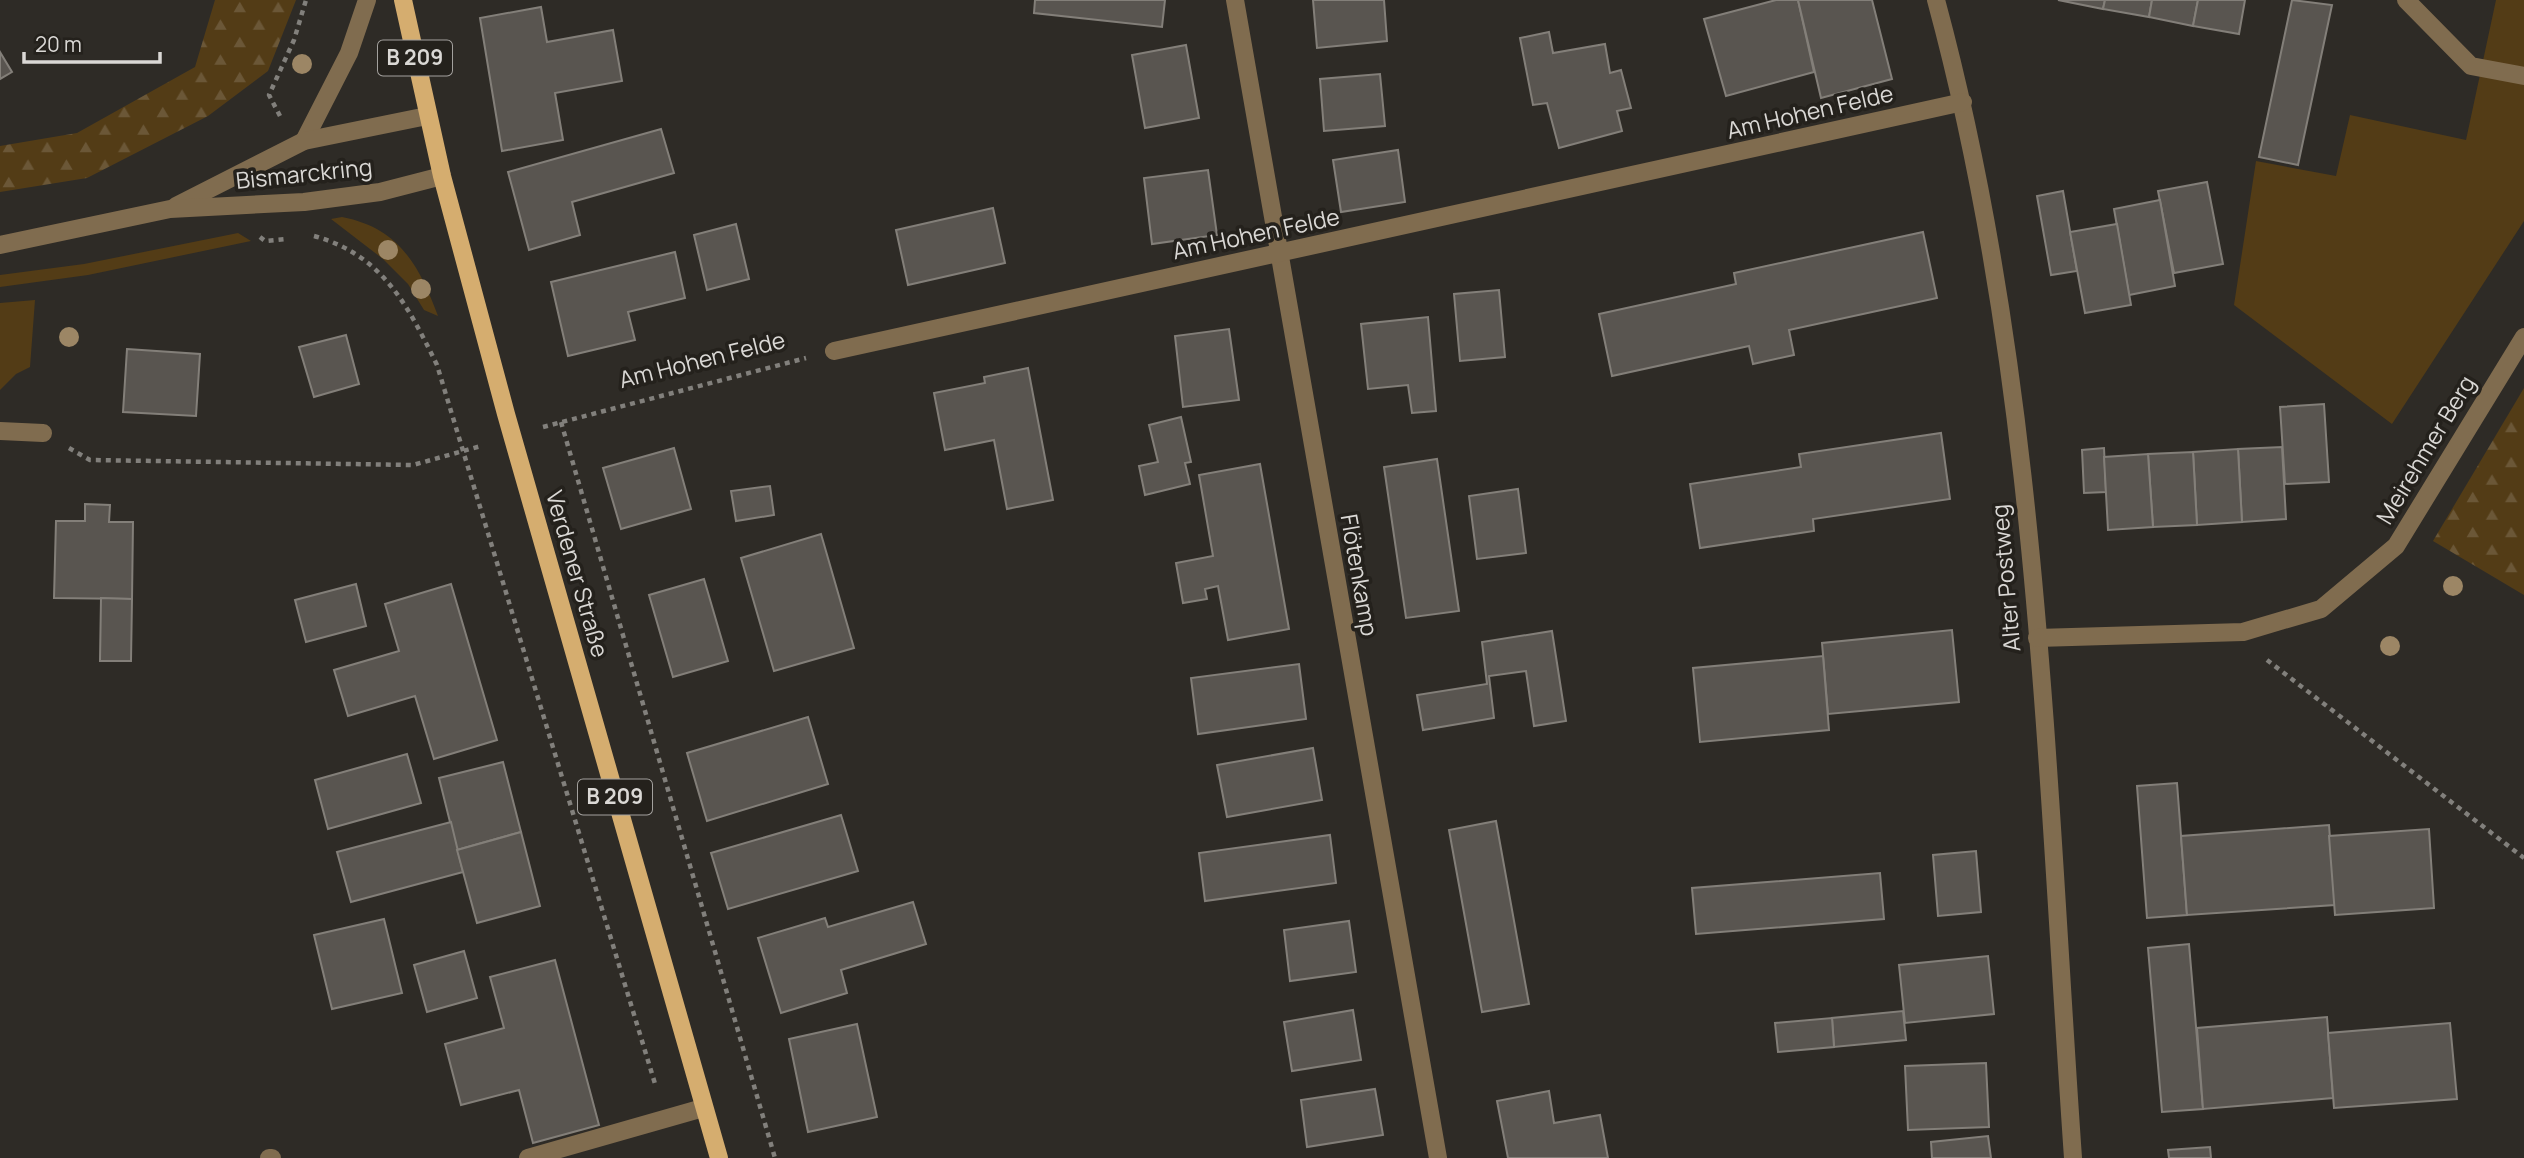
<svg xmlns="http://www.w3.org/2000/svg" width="2524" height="1158" font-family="Manrope,sans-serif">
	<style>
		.green { fill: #533c16 }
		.forest { fill: url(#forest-firs) }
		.building { fill: #595550; stroke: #837f79; stroke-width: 2 }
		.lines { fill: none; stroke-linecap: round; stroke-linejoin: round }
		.path { stroke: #82807c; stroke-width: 4.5; stroke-dasharray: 5 5; stroke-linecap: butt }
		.minor { stroke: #806c4f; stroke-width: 18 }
		.major { stroke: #d5ad6f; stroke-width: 18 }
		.tree { fill: #9c8665 }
		.labels { text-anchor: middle; stroke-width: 7; stroke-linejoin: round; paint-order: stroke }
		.shield { fill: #24211c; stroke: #a3a19e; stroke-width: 2 }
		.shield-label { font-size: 21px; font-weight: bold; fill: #dad8d5 }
		.street-label { font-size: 23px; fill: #dad8d5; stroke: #24211c }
	</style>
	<defs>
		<pattern id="forest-firs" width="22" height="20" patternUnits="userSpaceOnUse" patternTransform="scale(1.75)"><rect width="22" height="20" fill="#533c16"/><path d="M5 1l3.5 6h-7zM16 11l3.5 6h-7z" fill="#6b5737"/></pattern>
	</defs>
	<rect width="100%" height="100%" fill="#2e2b26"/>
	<g class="green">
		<path d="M2496 0H2524V221L2392 424 2234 305 2256 161 2336 176 2350 115 2466 140Z"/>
		<path d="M342 217C399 228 419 265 438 316L424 310 408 284 383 259 331 219Z"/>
		<path d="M238 233 251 241 88 275 0 287V275L84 264Z"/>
		<path d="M35 300 30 367 16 374 0 390V303Z"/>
	</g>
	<g class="forest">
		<path d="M215 0H296L268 71 208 116 87 178 0 192V146L77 133 195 67Z"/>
		<path d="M2524 388V595L2433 541Z"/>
	</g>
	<g class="building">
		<path d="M1035 0H1165L1162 27 1034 13Z"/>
		<path d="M1313 0H1384L1387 41 1317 48Z"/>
		<path d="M1776 0H1798L1814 72 1726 96 1704 19Z"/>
		<path d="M1798 0H1872L1892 79 1821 98Z"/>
		<path d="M2058 0H2105L2103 9Z"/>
		<path d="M2105 0H2152L2149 17 2103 9Z"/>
		<path d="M2152 0H2198L2193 26 2149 17Z"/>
		<path d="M2198 0H2245L2239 34 2193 26Z"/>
		<path d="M2292 0 2332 5 2298 165 2259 157Z"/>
		<path d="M541 7 547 42 613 30 622 81 555 93 563 140 502 151 480 18Z"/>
		<path d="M1549 32 1553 53 1605 44 1610 73 1621 70 1631 108 1617 111 1622 131 1559 148 1547 103 1533 105 1520 38Z"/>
		<path d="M1186 45 1199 118 1145 128 1132 55Z"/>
		<path d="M0 52 12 72 0 79Z"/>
		<path d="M1380 74 1385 126 1324 131 1320 79Z"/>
		<path d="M661 129 674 173 572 202 580 235 529 250 508 172Z"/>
		<path d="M1398 150 1405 202 1341 212 1333 160Z"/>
		<path d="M1208 170 1217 235 1152 244 1144 178Z"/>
		<path d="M2207 182 2223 264 2174 273 2158 191Z"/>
		<path d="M2063 191 2077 271 2051 275 2037 196Z"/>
		<path d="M2160 200 2175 286 2129 295 2114 209Z"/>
		<path d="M993 208 1005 263 908 285 896 230Z"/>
		<path d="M736 224 749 279 707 290 694 235Z"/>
		<path d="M2117 224 2131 305 2085 313 2070 232Z"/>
		<path d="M1923 232 1937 298 1789 330 1794 355 1753 364 1749 346 1612 376 1599 314 1736 284 1734 273Z"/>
		<path d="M675 252 685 298 628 312 635 340 568 356 551 282Z"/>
		<path d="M1499 290 1505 357 1460 361 1454 294Z"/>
		<path d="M1428 317 1436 411 1412 413 1408 385 1368 389 1361 324Z"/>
		<path d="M1229 329 1239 400 1183 407 1175 336Z"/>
		<path d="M346 335 359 384 314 397 299 347Z"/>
		<path d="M127 349 200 354 196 416 123 412Z"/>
		<path d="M1028 368 1053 500 1007 509 994 440 945 450 934 393 985 383 984 377Z"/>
		<path d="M2324 404 2329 482 2285 484 2280 407Z"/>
		<path d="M1181 417 1191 462 1185 463 1190 484 1145 495 1139 466 1158 462 1149 425Z"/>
		<path d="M1941 433 1950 499 1813 519 1814 531 1700 548 1690 484 1801 467 1799 454Z"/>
		<path d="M2282 447 2286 519 2242 522 2238 449Z"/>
		<path d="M674 448 691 509 621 529 603 468Z"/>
		<path d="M2104 448 2106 492 2084 493 2082 450Z"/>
		<path d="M2238 449 2242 522 2197 525 2193 452Z"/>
		<path d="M2193 452 2197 525 2153 527 2148 454Z"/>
		<path d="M2148 454 2153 527 2108 530 2104 457Z"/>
		<path d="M1437 459 1459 611 1406 618 1384 467Z"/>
		<path d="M1260 464 1289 629 1228 640 1218 586 1205 589 1207 599 1183 603 1176 563 1213 556 1199 475Z"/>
		<path d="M770 486 774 515 736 521 731 491Z"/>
		<path d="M1518 489 1526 553 1477 559 1469 496Z"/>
		<path d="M85 504 110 505 109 522H133L132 599 54 598 56 521H85Z"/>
		<path d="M821 534 854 648 774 671 741 558Z"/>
		<path d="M704 579 728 661 673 677 649 595Z"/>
		<path d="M356 584 366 626 306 642 295 600Z"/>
		<path d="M451 584 497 740 434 759 415 696 348 716 334 670 399 651 385 604Z"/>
		<path d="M101 598 132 599 131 661H100Z"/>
		<path d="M1952 630 1959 702 1828 714 1822 643Z"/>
		<path d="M1552 631 1566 721 1534 726 1526 671 1489 676 1494 718 1423 730 1417 695 1487 684 1482 642Z"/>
		<path d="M1823 656 1829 730 1700 742 1693 668Z"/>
		<path d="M1299 664 1306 719 1198 734 1191 678Z"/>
		<path d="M808 717 828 784 707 821 687 753Z"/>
		<path d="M1313 748 1322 800 1227 817 1217 765Z"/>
		<path d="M407 754 421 803 328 829 315 780Z"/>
		<path d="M503 762 521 832 457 850 439 778Z"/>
		<path d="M2177 783 2187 915 2147 918 2137 786Z"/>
		<path d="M841 815 858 871 728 909 711 853Z"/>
		<path d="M1496 821 1529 1004 1482 1012 1449 830Z"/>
		<path d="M451 822 463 872 351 902 337 852Z"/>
		<path d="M2329 825 2335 905 2187 915 2181 836Z"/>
		<path d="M2429 829 2434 908 2335 915 2329 836Z"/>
		<path d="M521 832 540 906 477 923 457 850Z"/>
		<path d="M1330 835 1336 883 1205 901 1199 853Z"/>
		<path d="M1976 851 1981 912 1938 916 1933 855Z"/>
		<path d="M1880 873 1884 919 1696 934 1692 888Z"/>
		<path d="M913 902 926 944 841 970 847 993 781 1013 758 938 825 918 828 927Z"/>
		<path d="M384 919 402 993 332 1009 314 935Z"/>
		<path d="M1349 921 1356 972 1290 981 1284 930Z"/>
		<path d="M2189 944 2203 1109 2162 1112 2148 948Z"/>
		<path d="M464 951 477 998 427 1012 414 965Z"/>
		<path d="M1988 956 1994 1014 1905 1023 1899 965Z"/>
		<path d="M555 960 599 1125 533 1143 519 1090 461 1105 445 1044 504 1028 490 977Z"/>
		<path d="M1353 1010 1361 1060 1292 1071 1284 1022Z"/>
		<path d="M1903 1011 1906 1040 1834 1047 1832 1018Z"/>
		<path d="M2327 1017 2333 1098 2203 1109 2197 1028Z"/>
		<path d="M1832 1018 1834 1047 1778 1052 1775 1023Z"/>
		<path d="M2450 1023 2457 1099 2334 1108 2328 1033Z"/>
		<path d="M857 1024 877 1117 808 1132 789 1039Z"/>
		<path d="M1986 1063 1989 1127 1908 1130 1905 1066Z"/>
		<path d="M1375 1089 1383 1135 1307 1147 1301 1100Z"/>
		<path d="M1549 1091 1554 1123 1600 1115 1608 1158H1508L1497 1101Z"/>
		<path d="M1988 1136 1991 1158H1932L1931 1142Z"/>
		<path d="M2210 1147 2211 1158H2169L2168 1150Z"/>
	</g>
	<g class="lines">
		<g class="path">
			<path d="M280 116 269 95 294 40 306 0"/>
			<path d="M314 236C383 255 408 306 437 365L656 1087"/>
			<path d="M260 237 265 241 285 239"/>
			<path d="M561 422 775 1158"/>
			<path d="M543 427 806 358"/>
			<path d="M69 448 90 460 413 465 481 446"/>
			<path d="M2267 660 2524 858"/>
		</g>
		<g class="minor">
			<path d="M1235 0 1438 1158"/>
			<path d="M1936 0C2038 376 2046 771 2073 1158"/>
			<path d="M2406 0 2471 66 2524 76"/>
			<path d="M304 141 349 53 367 0"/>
			<path d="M176 206 304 141 427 116"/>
			<path d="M0 245 170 209 304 202 380 192 442 176"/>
			<path d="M834 351 1963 102"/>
			<path d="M0 431 43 433"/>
			<path d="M2037 638 2243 632 2321 609 2396 546 2524 337"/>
			<path d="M269 1158H272"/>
			<path d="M528 1158 703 1108"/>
		</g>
		<path class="major" d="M403 0 442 176 506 414 719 1158"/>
	</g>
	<g class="tree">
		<circle cx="302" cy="64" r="10"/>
		<circle cx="388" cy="250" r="10"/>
		<circle cx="421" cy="289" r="10"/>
		<circle cx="69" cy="337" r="10"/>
		<circle cx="2453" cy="586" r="10"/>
		<circle cx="2390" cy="646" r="10"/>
	</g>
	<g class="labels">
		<g class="shield">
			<rect x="378" y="40.5" width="74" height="35" rx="5"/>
			<rect x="578" y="779.5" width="74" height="35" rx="5"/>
		</g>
		<g class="shield-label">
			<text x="415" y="65">B 209</text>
			<text x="615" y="804">B 209</text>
		</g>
		<g class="street-label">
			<text transform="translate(1810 112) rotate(-13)" y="8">Am Hohen Felde</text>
			<text transform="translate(304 174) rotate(-6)" y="8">Bismarckring</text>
			<text transform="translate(1256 234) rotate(-12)" y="8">Am Hohen Felde</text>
			<text transform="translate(702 360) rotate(-14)" y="8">Am Hohen Felde</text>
			<text transform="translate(2426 450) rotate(-59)" y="8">Meirehmer Berg</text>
			<text transform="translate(577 574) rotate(74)" y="8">Verdener Straße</text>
			<text transform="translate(1359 575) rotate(80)" y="8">Flötenkamp</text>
			<text transform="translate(2006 578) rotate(-95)" y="8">Alter Postweg</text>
		</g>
	</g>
	<path d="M24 52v10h136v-10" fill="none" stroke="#dad8d5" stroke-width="3.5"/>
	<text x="35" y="52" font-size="21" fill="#dad8d5" stroke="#24211c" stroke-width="5" paint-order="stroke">20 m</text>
</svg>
